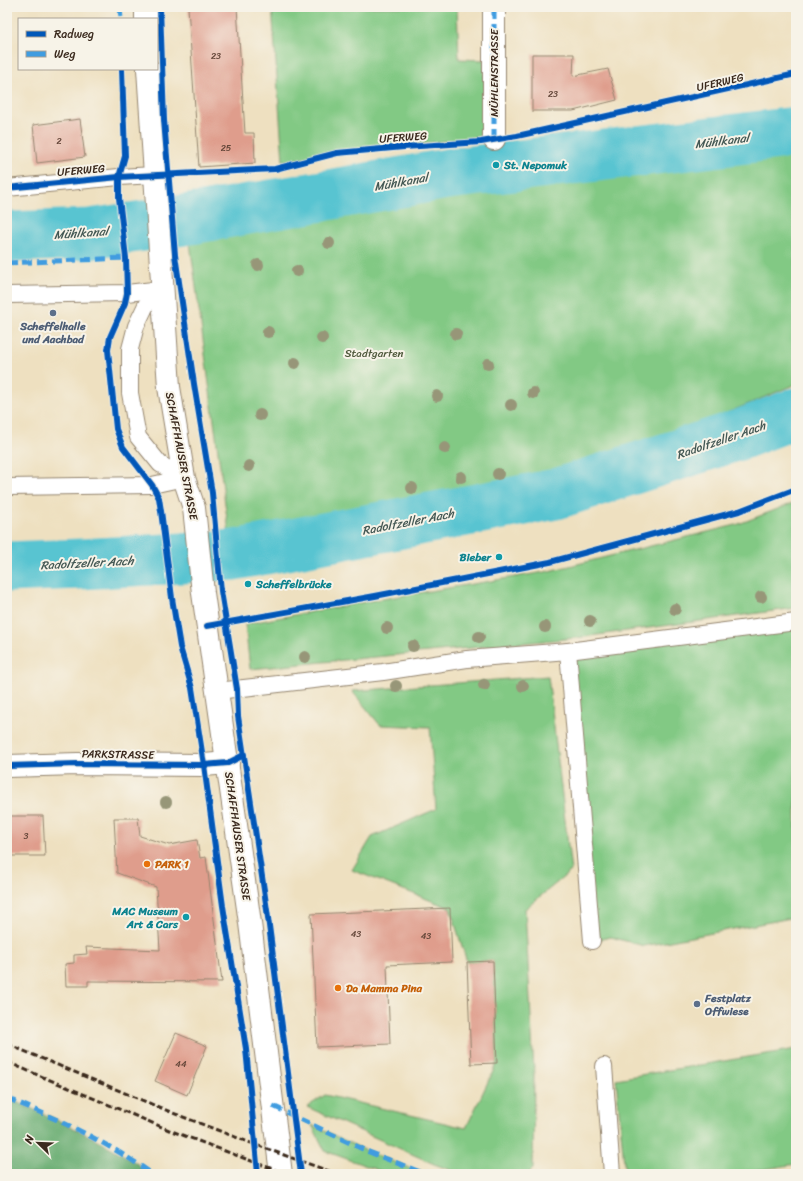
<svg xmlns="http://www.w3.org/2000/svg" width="803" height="1181" font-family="Sriracha,sans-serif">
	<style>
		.green { fill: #82c984; stroke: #5e7a51 }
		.forest { fill: #69ad72; stroke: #526c48 }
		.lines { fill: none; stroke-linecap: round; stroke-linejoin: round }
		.river { stroke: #58c4d1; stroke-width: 51 }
		.building { fill: #df9d8c }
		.lane-casing { stroke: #94856f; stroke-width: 18 }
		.street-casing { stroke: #94856f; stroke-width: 24 }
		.primary-casing { stroke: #94856f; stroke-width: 24 }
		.lane { stroke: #fff; stroke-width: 16 }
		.street { stroke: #fff; stroke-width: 22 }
		.primary { stroke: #fff; stroke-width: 22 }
		.rail { stroke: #3b2a1e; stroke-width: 3; stroke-dasharray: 6 3; stroke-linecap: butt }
		.quiet { stroke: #3f9ce0; stroke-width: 5; stroke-dasharray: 10 5; stroke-linecap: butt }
		.cycleway-casing { stroke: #f7f3e8; stroke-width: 8 }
		.cycleway { stroke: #0057b8; stroke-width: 6 }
		.tree { fill: #979678 }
		.culture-dot { fill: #0f9aa8; stroke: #f7f3e8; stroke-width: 1.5 }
		.service-dot { fill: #5c6f8a; stroke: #f7f3e8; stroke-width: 1.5 }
		.food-dot { fill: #e8710a; stroke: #f7f3e8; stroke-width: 1.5 }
		.labels { text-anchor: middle; stroke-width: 4; stroke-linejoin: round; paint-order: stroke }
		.number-label { font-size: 9px; fill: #64473a }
		.street-label { font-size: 11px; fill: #3b2a1e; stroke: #f7f3e8 }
		.culture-label { font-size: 11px; font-weight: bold; fill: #0d838f; stroke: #f7f3e8; text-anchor: start }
		.service-label { font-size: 11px; font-weight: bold; fill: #4e5e75; stroke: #f7f3e8 }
		.park-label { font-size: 11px; fill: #505a3d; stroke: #f7f3e8 }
		.food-label { font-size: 11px; font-weight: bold; fill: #c56008; stroke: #f7f3e8; text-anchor: start }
		.water-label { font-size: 12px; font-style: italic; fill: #445854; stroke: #f7f3e8 }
	</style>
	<rect width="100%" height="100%" fill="#f7f3e8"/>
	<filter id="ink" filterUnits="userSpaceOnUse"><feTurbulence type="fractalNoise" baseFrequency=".025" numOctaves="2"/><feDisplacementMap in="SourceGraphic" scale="8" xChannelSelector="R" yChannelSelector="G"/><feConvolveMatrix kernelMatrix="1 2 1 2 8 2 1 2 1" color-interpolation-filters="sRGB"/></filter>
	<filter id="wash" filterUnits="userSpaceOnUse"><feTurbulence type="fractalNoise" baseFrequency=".012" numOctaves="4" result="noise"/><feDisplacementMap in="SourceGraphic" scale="16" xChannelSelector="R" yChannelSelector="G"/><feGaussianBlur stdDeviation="0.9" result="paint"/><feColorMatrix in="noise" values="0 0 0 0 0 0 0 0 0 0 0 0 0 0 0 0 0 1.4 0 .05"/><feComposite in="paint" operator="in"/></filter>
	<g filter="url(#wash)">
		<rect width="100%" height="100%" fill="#eee0c0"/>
		<g class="green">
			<path d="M272 7H457L459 59 484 60 487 136 283 161Z"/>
			<path d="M796 135V384L552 486 231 548 186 213Z"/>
			<path d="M796 502V608L575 638 250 669 245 624 370 601 545 572 736 525Z"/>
			<path d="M796 622V917L644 946 611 937 592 941 568 651Z"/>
			<path d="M548 676 571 871 525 909 534 1071 533 1169 528 1174H462L434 1164 307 1107 325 1095 466 1128 497 1063 493 961 467 962 450 908 352 870 372 837 436 809 430 727 380 725 352 691Z"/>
			<path d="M796 1049V1164L735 1174H625L616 1079Z"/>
			<path d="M312 1125 369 1152 425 1174H389L325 1151Z"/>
		</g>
		<path class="forest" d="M7 1098C57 1119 108 1142 152 1174H7Z"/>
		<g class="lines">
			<g class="river">
				<path d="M7 237 90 234 197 218 447 174 796 132"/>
				<path d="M7 567 81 564 234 555 556 494 742 434 796 413"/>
			</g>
		</g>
		<g id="blocks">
			<g class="building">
				<path d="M188 7H237L245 133H254L255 163 199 167Z"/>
				<path d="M532 54H574L573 76 608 69 617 100 573 111H532Z"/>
				<path d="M80 119 85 157 37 163 33 125Z"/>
				<path d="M7 816H43L45 856H7Z"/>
				<path d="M114 818H138L140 836 169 845 197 840 200 858 206 857 222 982 88 981V986H66L65 964 74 963V955L87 954 86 947 160 950 156 887 117 873Z"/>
				<path d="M450 908 452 962 387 965 390 1044 317 1047 311 914Z"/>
				<path d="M493 961 497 1063 471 1064 467 962Z"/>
				<path d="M176 1033 207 1046 187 1095 155 1081Z"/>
			</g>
		</g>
	</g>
	<g filter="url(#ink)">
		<use href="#blocks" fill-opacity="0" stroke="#94856f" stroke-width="1"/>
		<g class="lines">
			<defs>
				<g id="lane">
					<path d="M7 188 119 177 154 175"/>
					<path d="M162 289 146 305 136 326 130 349V393L138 437 160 464 184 478"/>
					<path d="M7 295 127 293 162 289"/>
					<path d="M7 487 152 485 184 478"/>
					<path d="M568 651 796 622"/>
					<path d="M217 691 383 672 467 659 568 651 592 941"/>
					<path d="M604 1066 612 1174"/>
				</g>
				<g id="street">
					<path d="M494 139V7"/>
					<path d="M7 766 78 764 204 765 228 763"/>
				</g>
				<g id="primary">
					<path d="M146 7V19"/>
					<path d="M148 69 169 387 184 478 194 508 203 593 250 923 281 1174"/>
				</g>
			</defs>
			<use href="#lane" class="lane-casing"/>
			<use href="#street" class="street-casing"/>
			<use href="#primary" class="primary-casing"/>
			<use href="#lane" class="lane"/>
			<use href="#street" class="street"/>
			<use href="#primary" class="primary"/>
			<g class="rail">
				<path d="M7 1044 173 1113 256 1145 337 1174"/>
				<path d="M7 1062 169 1130 286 1174"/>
			</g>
			<g class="quiet">
				<path d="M120 7 121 19"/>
				<path d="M494 139V7"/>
				<path d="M7 263 126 258"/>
				<path d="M7 1098C57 1119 108 1142 152 1174"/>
				<path d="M273 1106 369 1152 425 1174"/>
			</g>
			<defs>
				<g id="cycleway">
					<path d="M160 7 164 120 175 255 194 384 212 493 221 591 237 689 238 716 267 910 301 1174"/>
					<path d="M122 69 125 156 119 177V198L126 258 127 293 125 303 110 337 108 350 116 429 123 447 152 485 159 498 161 511 172 598 180 647 192 688 204 765 223 906 246 1049 258 1174"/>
					<path d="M7 188 119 177 275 169 337 153 404 147 481 142 517 136 796 74"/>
					<path d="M207 626 375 596 550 562 739 511 796 489"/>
					<path d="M7 766 78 764 204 765 228 763 244 755"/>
				</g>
			</defs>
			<use href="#cycleway" class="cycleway-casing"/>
			<use href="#cycleway" class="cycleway"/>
		</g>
		<g class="tree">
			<circle cx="329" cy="243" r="6"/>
			<circle cx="258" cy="265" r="6"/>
			<circle cx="297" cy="271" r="6"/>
			<circle cx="268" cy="332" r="6"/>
			<circle cx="456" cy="334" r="6"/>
			<circle cx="322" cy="338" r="6"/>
			<circle cx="295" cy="363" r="6"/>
			<circle cx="488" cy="364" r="6"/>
			<circle cx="533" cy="393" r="6"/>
			<circle cx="437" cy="396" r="6"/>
			<circle cx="511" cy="405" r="6"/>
			<circle cx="260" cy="415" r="6"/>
			<circle cx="445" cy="448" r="6"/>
			<circle cx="249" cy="466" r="6"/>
			<circle cx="498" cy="474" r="6"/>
			<circle cx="461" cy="477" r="6"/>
			<circle cx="412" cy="488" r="6"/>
			<circle cx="761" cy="597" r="6"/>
			<circle cx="675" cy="609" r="6"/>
			<circle cx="590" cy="621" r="6"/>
			<circle cx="545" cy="627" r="6"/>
			<circle cx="387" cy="628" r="6"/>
			<circle cx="479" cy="637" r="6"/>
			<circle cx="413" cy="646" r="6"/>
			<circle cx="305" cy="657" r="6"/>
			<circle cx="484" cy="685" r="6"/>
			<circle cx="396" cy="686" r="6"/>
			<circle cx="523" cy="686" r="6"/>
			<circle cx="166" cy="802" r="6"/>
		</g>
	</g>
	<g class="culture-dot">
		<circle cx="496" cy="165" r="4"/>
		<circle cx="499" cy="557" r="4"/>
		<circle cx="248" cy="584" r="4"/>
		<circle cx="186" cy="917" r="4"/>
	</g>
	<g class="service-dot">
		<circle cx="53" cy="313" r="4"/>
		<circle cx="697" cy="1004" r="4"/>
	</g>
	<g class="food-dot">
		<circle cx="147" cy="864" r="4"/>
		<circle cx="338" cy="988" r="4"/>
	</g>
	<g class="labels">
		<g class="number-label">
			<text x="216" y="59">23</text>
			<text x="553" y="97">23</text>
			<text x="59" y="144">2</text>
			<text x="226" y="151">25</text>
			<text x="26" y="839">3</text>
			<text x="356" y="937">43</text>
			<text x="426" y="939">43</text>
			<text x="181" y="1067">44</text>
		</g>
		<g class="street-label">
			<text transform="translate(494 73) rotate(-90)" y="4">MÜHLENSTRASSE</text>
			<text transform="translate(720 82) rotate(-13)" y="4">UFERWEG</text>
			<text transform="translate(403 137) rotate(-4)" y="4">UFERWEG</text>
			<text transform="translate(81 170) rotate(-5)" y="4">UFERWEG</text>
			<text transform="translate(182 456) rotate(79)" y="4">SCHAFFHAUSER STRASSE</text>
			<text transform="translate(118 754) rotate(1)" y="4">PARKSTRASSE</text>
			<text transform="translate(238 836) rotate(82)" y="4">SCHAFFHAUSER STRASSE</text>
		</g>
		<g class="culture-label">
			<text x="504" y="169">St. Nepomuk</text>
			<text x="491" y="561" text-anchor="end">Bieber</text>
			<text x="256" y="588">Scheffelbrücke</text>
			<text x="178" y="915" text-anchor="end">MAC Museum<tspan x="178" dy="13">Art &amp; Cars</tspan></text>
		</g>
		<g class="service-label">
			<text x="53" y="330">Scheffelhalle<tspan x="53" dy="13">und Aachbad</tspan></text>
			<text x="705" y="1002" text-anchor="start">Festplatz<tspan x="705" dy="13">Offwiese</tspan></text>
		</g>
		<g class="park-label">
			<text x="374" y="357">Stadtgarten</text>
		</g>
		<g class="food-label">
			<text x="155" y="868">PARK 1</text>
			<text x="346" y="992">Da Mamma Pina</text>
		</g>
		<g class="water-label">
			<text transform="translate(722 141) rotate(-7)" y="4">Mühlkanal</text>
			<text transform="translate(401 182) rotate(-10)" y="4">Mühlkanal</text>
			<text transform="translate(81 233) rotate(-4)" y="4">Mühlkanal</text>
			<text transform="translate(721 440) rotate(-19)" y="4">Radolfzeller Aach</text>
			<text transform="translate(408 522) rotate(-11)" y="4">Radolfzeller Aach</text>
			<text transform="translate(87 563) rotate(-3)" y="4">Radolfzeller Aach</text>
		</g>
	</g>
	<rect width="803" height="1181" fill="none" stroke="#f7f3e8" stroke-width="24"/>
	<rect x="18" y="18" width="140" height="52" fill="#f7f3e8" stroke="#aca397"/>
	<rect x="26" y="31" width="20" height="6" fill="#0057b8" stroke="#aca397"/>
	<text x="54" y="38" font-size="12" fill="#3b2a1e">Radweg</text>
	<rect x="26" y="51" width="20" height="6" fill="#3f9ce0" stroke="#aca397"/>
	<text x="54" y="58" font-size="12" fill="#3b2a1e">Weg</text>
	<g transform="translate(38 1143) rotate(293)" stroke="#f7f3e8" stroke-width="3" paint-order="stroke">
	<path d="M0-3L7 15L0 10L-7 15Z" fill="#3b2a1e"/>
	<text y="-6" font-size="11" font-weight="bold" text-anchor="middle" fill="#3b2a1e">N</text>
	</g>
</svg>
